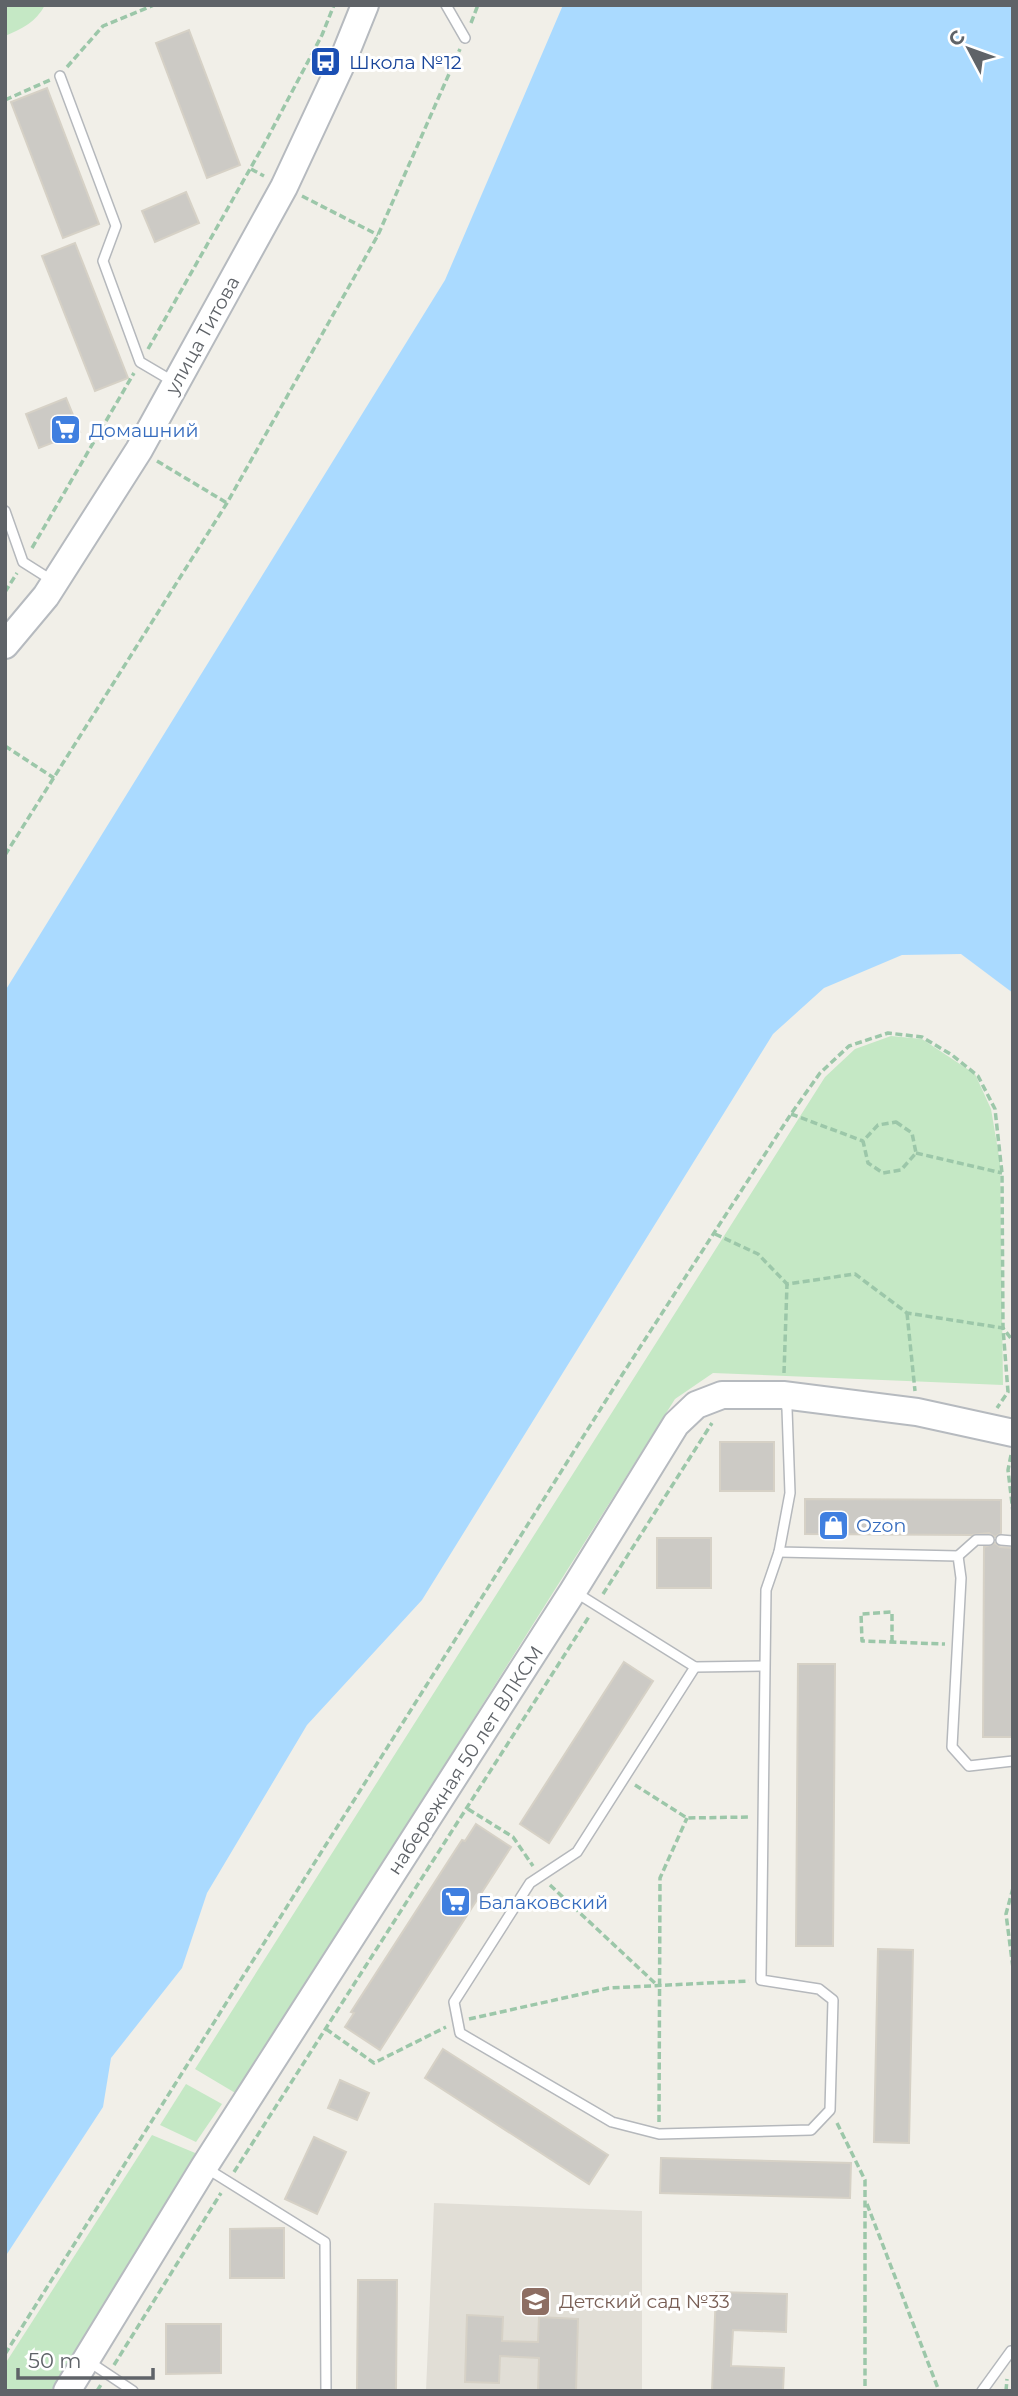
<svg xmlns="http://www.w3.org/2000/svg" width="1018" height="2396" font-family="Montserrat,sans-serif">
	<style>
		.education { fill: #e1ded6 }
		.green { fill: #c5e8c5 }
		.water { fill: #aadaff }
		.building { fill: #cccac5; stroke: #d6d1c6; stroke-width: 2 }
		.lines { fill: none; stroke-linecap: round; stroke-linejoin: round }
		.lane-casing { stroke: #b5b8bc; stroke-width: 12 }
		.secondary-casing { stroke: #b6babf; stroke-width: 30 }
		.path { stroke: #9cc7a9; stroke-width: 3.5; stroke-dasharray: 7 3.5; stroke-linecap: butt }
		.lane { stroke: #fff; stroke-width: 9 }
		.secondary { stroke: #fff; stroke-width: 26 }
		.labels { text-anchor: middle; stroke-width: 6; stroke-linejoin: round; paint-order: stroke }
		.transit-label { font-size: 19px; fill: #164399; stroke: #fff; text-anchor: start }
		.street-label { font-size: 19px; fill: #5f6368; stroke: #fff }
		.shop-label { font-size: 19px; fill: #366cbe; stroke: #fff; text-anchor: start }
		.education-label { font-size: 19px; fill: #785e54; stroke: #fff; text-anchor: start }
	</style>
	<rect width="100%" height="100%" fill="#f1efe8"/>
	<path class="education" d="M434 2203 642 2211V2391H426Z"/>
	<g class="green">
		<path d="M5 5H45C36 22 22 29 5 36Z"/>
		<path d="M891 1036 922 1039 975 1074 991 1109 1000 1162 1003 1385 713 1373 675 1399 237 2094 195 2069 825 1077 855 1049Z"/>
		<path d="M186 2084 222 2104 196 2142 160 2125Z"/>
		<path d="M152 2135 200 2155 51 2391H5V2364Z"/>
	</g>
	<path class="water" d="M563 5H1013V993L961 954 902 955 824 988 773 1034 422 1600 307 1725 207 1893 182 1968 111 2058 103 2107 5 2257V991L445 280Z"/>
	<g class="building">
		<path d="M189 30 240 165 207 178 156 43Z"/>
		<path d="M47 88 99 224 63 238 11 102Z"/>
		<path d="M186 192 199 223 155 242 142 211Z"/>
		<path d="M75 243 128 378 95 391 42 256Z"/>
		<path d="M66 398 80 432 39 448 26 414Z"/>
		<rect x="720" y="1442" width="54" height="49"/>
		<path d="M805 1499 1001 1500V1533L995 1537 989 1533 971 1535 805 1534Z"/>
		<rect x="657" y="1538" width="54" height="50"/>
		<path d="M995 1543 1000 1547 1013 1548V1737H983L984 1547Z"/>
		<path d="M624 1662 653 1681 549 1843 520 1824Z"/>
		<path d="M798 1664H835L833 1946H796Z"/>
		<path d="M476 1824 511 1847 380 2050 345 2027 354 2013 351 2012 462 1840 465 1841Z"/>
		<path d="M878 1949 913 1950 909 2143 874 2142Z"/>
		<path d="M443 2049 608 2155 589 2184 425 2078Z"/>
		<path d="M340 2080 369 2093 357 2120 328 2108Z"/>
		<path d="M314 2137 346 2152 317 2214 285 2199Z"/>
		<path d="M661 2158 851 2163 850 2198 660 2193Z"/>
		<path d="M284 2228V2278H230V2229Z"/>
		<path d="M358 2280H397L396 2391H357Z"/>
		<path d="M716 2292 787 2294 786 2332 733 2330 731 2366 784 2368 783 2391H712Z"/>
		<path d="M467 2315 503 2317 502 2341 538 2342 539 2317 578 2319 576 2391H538L539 2358 500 2356 499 2383 465 2382Z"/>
		<path d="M166 2324H221V2373L166 2374Z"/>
	</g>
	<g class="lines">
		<defs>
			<g id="lane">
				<path d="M446 5 465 38"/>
				<path d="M60 76 116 226 103 261 140 362 174 382"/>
				<path d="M5 511 23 562 53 581"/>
				<path d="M784 1397 787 1409 790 1493 779 1552 958 1556 961 1578 952 1747 969 1766 1013 1761"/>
				<path d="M1001 1540 1013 1541"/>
				<path d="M958 1556 976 1540H989"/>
				<path d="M575 1592 695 1667 577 1852 530 1883 454 2002 460 2033 612 2122 659 2134 811 2130 830 2110 833 2000 819 1989 761 1980 766 1590 779 1552"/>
				<path d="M695 1667 764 1666"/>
				<path d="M206 2168 325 2242 326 2391"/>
				<path d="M88 2361 133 2391"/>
				<path d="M982 2391 1011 2351"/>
			</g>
			<g id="secondary">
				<path d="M5 645 46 596 139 450 284 187 340 67 365 5"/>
				<path d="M67 2391 204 2167 573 1591 676 1424 696 1405 722 1395H783L917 1412 1013 1433"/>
			</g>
		</defs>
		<use href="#lane" class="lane-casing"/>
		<use href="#secondary" class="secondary-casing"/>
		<g class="path">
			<path d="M471 23 478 5"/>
			<path d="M67 67 103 26 154 5"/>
			<path d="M5 100 50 80"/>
			<path d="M251 169 264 176"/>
			<path d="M302 196 378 235"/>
			<path d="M148 349 267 139 322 35 334 5"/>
			<path d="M157 461 227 503"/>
			<path d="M32 548 134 373"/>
			<path d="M5 592 17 573"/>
			<path d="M5 746 54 778"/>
			<path d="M5 855 227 503 378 235 460 49"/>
			<path d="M791 1114 863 1141"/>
			<path d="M896 1122 912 1133 916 1153 901 1170 883 1173 868 1163 863 1141 878 1125Z"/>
			<path d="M916 1153 1002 1173"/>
			<path d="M715 1234 758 1254 787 1284 855 1274 907 1313 1003 1328 1013 1341"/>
			<path d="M907 1313 915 1391"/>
			<path d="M784 1373 787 1284"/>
			<path d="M1011 1455 1008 1470 1013 1512"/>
			<path d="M603 1594 712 1423"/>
			<path d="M892 1642V1612L861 1614 862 1641 945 1644"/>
			<path d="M635 1785 687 1818 750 1817"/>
			<path d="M468 1809 513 1837 533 1866"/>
			<path d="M550 1885 658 1986"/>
			<path d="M1013 1888 1006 1914 1013 1968"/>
			<path d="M469 2019 609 1988 749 1981"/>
			<path d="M326 2029 374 2063 446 2027"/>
			<path d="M659 2122 660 1878 687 1818"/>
			<path d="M837 2123 865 2180V2391"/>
			<path d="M234 2172 590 1615"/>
			<path d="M867 2204 939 2391"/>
			<path d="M5 2354 622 1375 791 1114 820 1073 849 1046 888 1033 922 1037 952 1055 978 1076 995 1109 1002 1173 1003 1328 1008 1392 997 1408"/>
			<path d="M114 2365 221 2193"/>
			<path d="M97 2391 102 2383"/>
			<path d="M1006 2391 1007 2379"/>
		</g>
		<use href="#lane" class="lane"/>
		<use href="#secondary" class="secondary"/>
	</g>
	<defs>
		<symbol id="bus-square" viewBox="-11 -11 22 22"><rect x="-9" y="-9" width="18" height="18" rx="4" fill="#1a4fb4" stroke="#fff"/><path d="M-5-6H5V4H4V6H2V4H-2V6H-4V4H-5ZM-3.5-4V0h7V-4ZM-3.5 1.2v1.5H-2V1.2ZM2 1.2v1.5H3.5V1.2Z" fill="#fff"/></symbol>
		<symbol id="supermarket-square" viewBox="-11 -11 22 22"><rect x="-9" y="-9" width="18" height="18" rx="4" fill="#3f7fe0" stroke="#fff"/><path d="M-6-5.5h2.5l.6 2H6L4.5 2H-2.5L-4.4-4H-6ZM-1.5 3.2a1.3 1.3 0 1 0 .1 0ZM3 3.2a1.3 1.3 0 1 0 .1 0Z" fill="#fff"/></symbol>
		<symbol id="shop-square" viewBox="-11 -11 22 22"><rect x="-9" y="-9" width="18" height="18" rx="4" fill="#3f7fe0" stroke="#fff"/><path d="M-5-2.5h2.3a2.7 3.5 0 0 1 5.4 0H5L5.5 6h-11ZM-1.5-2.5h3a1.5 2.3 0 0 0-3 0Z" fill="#fff"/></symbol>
		<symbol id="school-square" viewBox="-11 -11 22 22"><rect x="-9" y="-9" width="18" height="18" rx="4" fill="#8d6e63" stroke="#fff"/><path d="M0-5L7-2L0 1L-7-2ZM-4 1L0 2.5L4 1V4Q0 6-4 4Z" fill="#fff"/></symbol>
	</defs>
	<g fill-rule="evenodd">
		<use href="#bus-square" x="308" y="44" width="35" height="35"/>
		<use href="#supermarket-square" x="48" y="412" width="35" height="35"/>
		<use href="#shop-square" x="816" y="1508" width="35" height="35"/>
		<use href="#supermarket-square" x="438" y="1884" width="35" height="35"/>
		<use href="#school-square" x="518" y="2284" width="35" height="35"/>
	</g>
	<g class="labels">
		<g class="transit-label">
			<text x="349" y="69">Школа №12</text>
		</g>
		<g class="street-label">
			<text transform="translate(202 335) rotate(-61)" y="7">улица Титова</text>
			<text transform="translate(465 1760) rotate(-57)" y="7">набережная 50 лет ВЛКСМ</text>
		</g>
		<g class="shop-label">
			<text x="89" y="437">Домашний</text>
			<text x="856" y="1532">Ozon</text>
			<text x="478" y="1909">Балаковский</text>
		</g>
		<g class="education-label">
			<text x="559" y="2308">Детский сад №33</text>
		</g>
	</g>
	<rect width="1018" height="2396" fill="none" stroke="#5f6368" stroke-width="14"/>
	<g transform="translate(969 49) rotate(311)" stroke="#ffffff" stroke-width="5" paint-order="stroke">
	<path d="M0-5L12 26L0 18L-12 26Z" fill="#5f6368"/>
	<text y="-10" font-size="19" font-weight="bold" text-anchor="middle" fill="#5f6368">С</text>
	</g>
	<path d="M18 2368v10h135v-10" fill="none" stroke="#5f6368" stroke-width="3.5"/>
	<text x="28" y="2368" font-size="21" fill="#5f6368" stroke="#ffffff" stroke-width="5" paint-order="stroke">50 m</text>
</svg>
